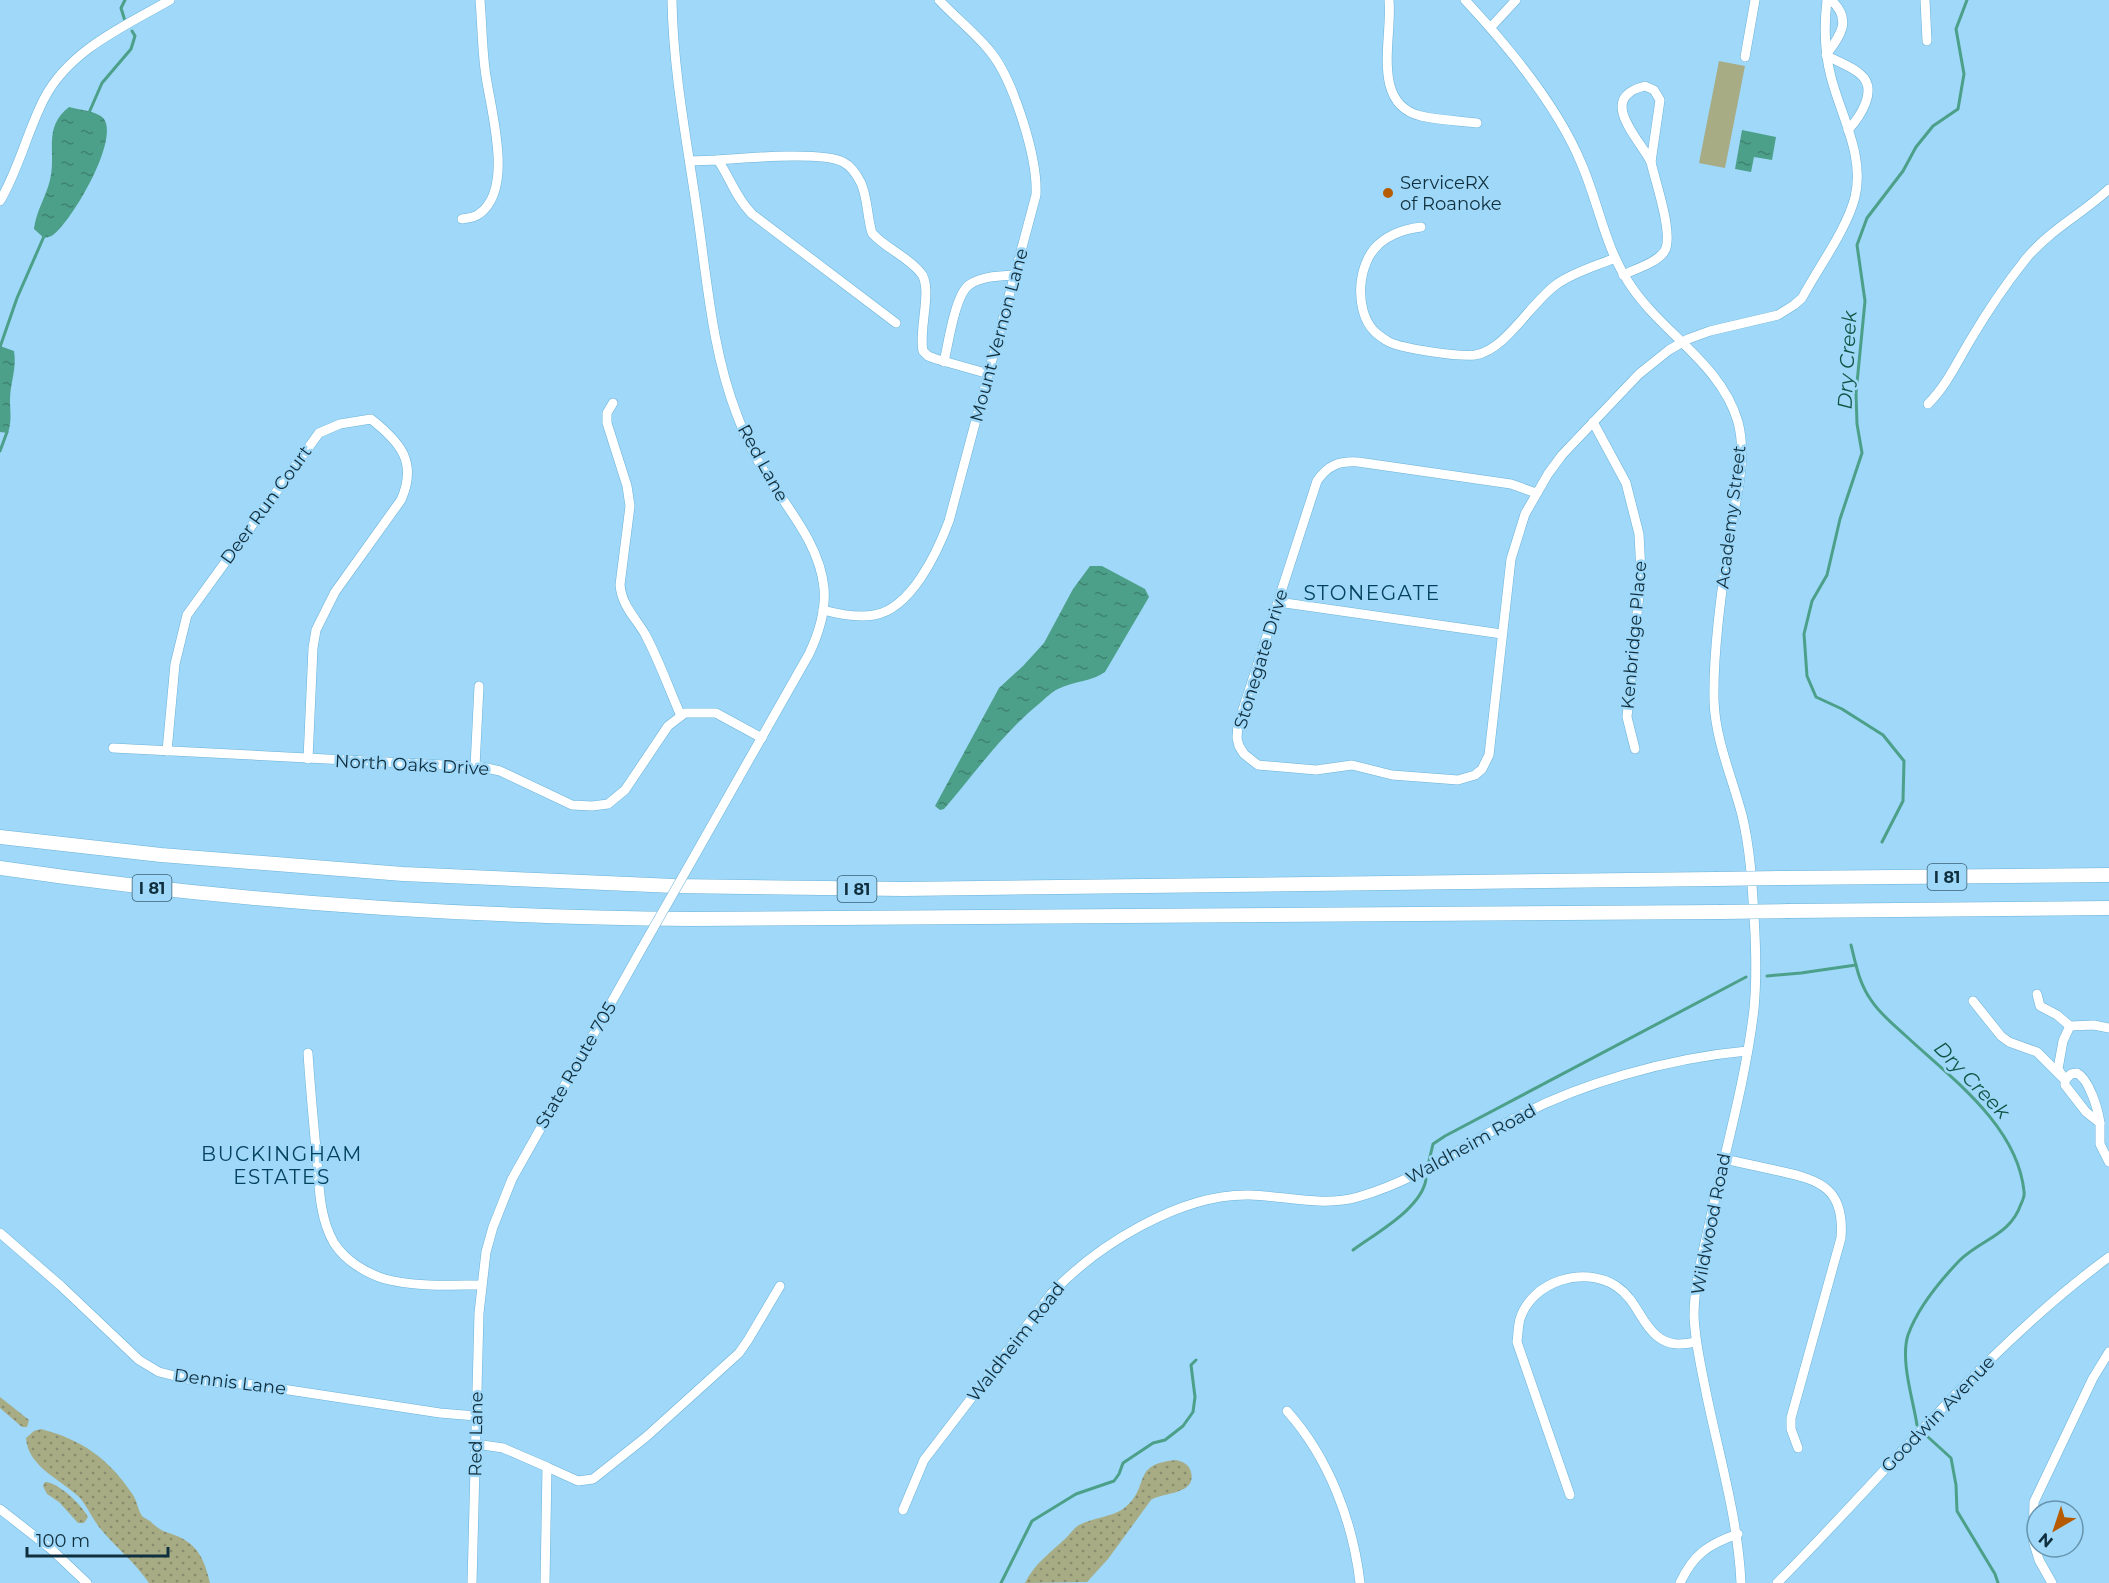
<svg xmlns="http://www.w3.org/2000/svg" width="2109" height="1583" font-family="Montserrat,sans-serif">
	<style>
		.grass { fill: url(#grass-dots) }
		.garden { fill: #a7ac85 }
		.water { fill: url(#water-ripples) }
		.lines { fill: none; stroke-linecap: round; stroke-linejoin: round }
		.stream { stroke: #4ca089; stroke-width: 3 }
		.minor-casing { stroke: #6ab2d9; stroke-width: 10 }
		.highway-casing { stroke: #6ab2d9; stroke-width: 15 }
		.minor { stroke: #fff; stroke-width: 9 }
		.highway { stroke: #fff; stroke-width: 14 }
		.minor-bridge-casing { stroke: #6ab2d9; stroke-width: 10; stroke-linecap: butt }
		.highway-bridge-casing { stroke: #6ab2d9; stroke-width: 15; stroke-linecap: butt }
		.minor-bridge { stroke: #fff; stroke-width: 9 }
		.highway-bridge { stroke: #fff; stroke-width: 14 }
		.poi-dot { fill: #b75b00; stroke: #9fd8f8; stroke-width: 2 }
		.labels { text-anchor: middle; stroke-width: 5; stroke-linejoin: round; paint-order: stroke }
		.shield { fill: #9fd8f8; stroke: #3b6276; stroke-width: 1.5 }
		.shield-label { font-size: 16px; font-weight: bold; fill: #102f3e }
		.poi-label { font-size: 18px; fill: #102f3e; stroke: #9fd8f8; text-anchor: start }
		.street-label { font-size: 18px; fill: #102f3e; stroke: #9fd8f8 }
		.water-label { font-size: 20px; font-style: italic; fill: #0f5646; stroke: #9fd8f8 }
		.neighbourhood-label { font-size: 20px; letter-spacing: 1.5px; fill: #04435e; stroke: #9fd8f8 }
	</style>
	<defs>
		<pattern id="grass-dots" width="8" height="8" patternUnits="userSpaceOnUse" patternTransform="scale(1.5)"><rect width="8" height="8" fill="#a7ac85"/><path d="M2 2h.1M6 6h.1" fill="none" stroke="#878c6e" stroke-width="1.8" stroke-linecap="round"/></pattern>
		<pattern id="water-ripples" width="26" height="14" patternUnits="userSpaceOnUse" patternTransform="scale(1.5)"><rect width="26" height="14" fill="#4ca089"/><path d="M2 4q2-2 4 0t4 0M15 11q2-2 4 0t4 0" fill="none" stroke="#3e8371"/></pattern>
	</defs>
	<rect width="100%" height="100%" fill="#9fd8f8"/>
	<g class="grass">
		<path d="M0 1397 29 1420 27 1427H22L0 1408Z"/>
		<path d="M41 1429C83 1440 109 1459 133 1495 137 1501 138 1510 142 1516 144 1518 147 1519 150 1521 161 1532 164 1531 177 1536 199 1545 205 1562 210 1583H149C135 1562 115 1547 99 1527 92 1518 88 1508 81 1499 63 1480 28 1468 26 1438L34 1431Z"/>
		<path d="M1176 1460C1183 1462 1189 1464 1191 1472 1197 1495 1162 1492 1151 1500L1108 1559 1087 1582 1025 1583C1034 1564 1051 1552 1066 1538 1070 1534 1074 1528 1079 1525 1092 1518 1111 1517 1123 1509 1152 1488 1129 1464 1176 1460Z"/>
		<path d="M45 1482C58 1482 82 1505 88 1517L84 1523H78L59 1502 47 1494 43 1486Z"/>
	</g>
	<path class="garden" d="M1719 61 1745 66 1725 168 1699 163Z"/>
	<g class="water">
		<path d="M69 107C79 110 98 111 104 119 119 141 72 221 53 235 50 237 47 237 44 238L34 229C36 211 46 197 50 180 57 153 42 128 69 107Z"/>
		<path d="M1742 130 1776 137 1772 160 1754 157 1751 172 1735 169Z"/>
		<path d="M0 346 14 351C17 369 10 383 10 400 10 414 12 419 8 433L0 432Z"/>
		<path d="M1090 566H1102L1145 589 1149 597 1105 672C1091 682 1073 681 1058 689 1051 692 1045 699 1040 703 1003 733 975 773 944 809L940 810 935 806 999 688 1023 666 1044 643 1073 589Z"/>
	</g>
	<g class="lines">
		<g class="stream">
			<path d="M125 21 121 8 125 0"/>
			<path d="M88 115 102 83 131 49 135 36 132 31"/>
			<path d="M0 347 17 298 45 234"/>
			<path d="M0 451 7 432"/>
			<path d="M1882 842 1903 801 1904 761 1883 735 1842 709 1816 697 1807 676 1804 634 1812 601 1827 575 1840 519 1862 453 1857 424 1856 393 1865 301 1857 245 1867 218 1903 171 1916 147 1933 126 1958 109 1964 74 1956 29 1967 0"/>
			<path d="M1851 945C1856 965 1859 983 1871 1000 1880 1014 1894 1025 1906 1036 1951 1078 2017 1125 2024 1191 2025 1196 2023 1200 2021 1204 2010 1236 1981 1239 1959 1261 1939 1282 1918 1307 1908 1335 1900 1360 1913 1399 1917 1425"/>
			<path d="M1767 976 1801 973 1856 965"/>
			<path d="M1429 1161 1433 1144 1445 1136 1746 977"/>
			<path d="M1353 1250C1376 1233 1422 1208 1426 1179"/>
			<path d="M1928 1437 1951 1458 1956 1485 1957 1511 1995 1574 1998 1583"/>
			<path d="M1001 1583 1032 1521 1076 1494 1114 1481 1119 1474 1123 1463 1153 1443 1165 1440 1183 1426 1193 1412 1195 1397 1191 1365 1196 1360"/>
		</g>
		<defs>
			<g id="minor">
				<path d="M672 0C673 70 687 142 697 211 707 279 712 351 737 415 745 437 755 457 767 476 789 510 820 546 824 588 826 611 819 633 809 654L695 855"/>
				<path d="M1389 0C1393 36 1370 104 1421 116 1439 120 1459 121 1477 123"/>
				<path d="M1465 0C1507 45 1559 108 1582 165 1599 205 1605 247 1629 283 1661 333 1721 363 1738 422 1748 460 1735 501 1729 539 1722 589 1713 650 1714 700 1715 739 1732 777 1742 815 1750 848 1752 881 1754 916 1756 947 1757 977 1754 1009 1746 1078 1726 1148 1711 1216 1704 1249 1694 1283 1694 1316 1695 1342 1701 1367 1706 1392 1719 1456 1738 1518 1741 1583"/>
				<path d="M1831 0C1853 20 1840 36 1826 55 1837 62 1850 65 1860 74 1879 89 1860 117 1848 130"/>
				<path d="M1925 0 1927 41"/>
				<path d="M1491 27 1516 0"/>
				<path d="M1745 57 1755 0"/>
				<path d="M1645 86 1654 90 1660 100 1651 162C1639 138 1596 98 1645 86Z"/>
				<path d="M718 160C744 158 822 151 843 162 851 166 857 175 861 183 868 199 867 217 872 233 885 248 907 256 920 272 934 286 918 330 923 351L928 356 936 359 989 374"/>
				<path d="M690 161 718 160C730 178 736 198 752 214L896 323"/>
				<path d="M0 201C19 169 27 132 44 99 69 50 125 26 170 0"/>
				<path d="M462 219C467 218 474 218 479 214 516 188 489 106 485 69 482 46 482 23 480 0"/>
				<path d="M1421 227C1406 229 1390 234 1379 244 1357 263 1354 310 1374 331 1379 336 1384 339 1389 342 1404 349 1459 357 1475 355 1506 350 1531 302 1557 284 1574 272 1596 266 1615 258"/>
				<path d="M1623 275C1635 269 1656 263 1664 252 1675 237 1655 181 1651 162"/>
				<path d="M944 362C948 345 955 295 969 285 982 276 999 276 1015 275"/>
				<path d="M613 403 607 413V423L627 486 630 506 620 585C622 606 635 617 645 634 659 660 669 689 681 716"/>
				<path d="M1928 404C1947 385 1957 362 1971 339 1987 312 2005 285 2025 260 2048 231 2082 214 2109 189"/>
				<path d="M1593 422 1626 483 1639 534 1641 573 1627 717 1635 749"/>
				<path d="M1536 493 1511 484 1358 462C1339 461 1328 465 1317 481L1238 725 1237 738 1239 746 1244 754 1258 765 1316 770 1352 765 1392 775 1458 780 1475 775 1482 769 1489 755 1511 559 1525 514 1548 474 1562 455 1639 374 1669 350 1688 339 1710 331 1778 315 1794 305 1802 298C1818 268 1847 229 1855 197 1865 156 1841 116 1831 77 1824 51 1824 26 1827 0"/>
				<path d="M1278 602 1502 634"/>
				<path d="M823 610C838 614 858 618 874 615 911 609 937 553 949 521L1036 195C1038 158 1013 78 989 50 974 32 955 17 939 0"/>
				<path d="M113 748 482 767 500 771 572 805 592 806 608 804 625 790 668 726 685 713H716L762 738"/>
				<path d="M167 751 175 664 187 615 319 433 340 424 371 419C400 442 418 462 401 500L335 592 316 630 313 648 308 759"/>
				<path d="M475 767 479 686"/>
				<path d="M2037 994 2040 1006 2057 1015 2070 1026 2094 1025 2109 1028"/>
				<path d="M1973 1001 2001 1036 2009 1042 2037 1052 2065 1080V1085L2086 1112 2100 1123V1144L2109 1162"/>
				<path d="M2070 1026 2063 1041 2058 1069 2065 1080 2071 1074 2077 1073C2089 1079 2098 1109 2100 1123"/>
				<path d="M308 1053C310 1085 313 1117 316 1149 319 1179 318 1216 334 1243 345 1260 365 1273 385 1279 415 1287 450 1285 481 1285"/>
				<path d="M1724 1159C1742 1163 1761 1167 1779 1171 1821 1180 1845 1189 1841 1238L1791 1418V1429L1798 1448"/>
				<path d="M0 1233 61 1286 139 1360 159 1372 195 1381 256 1385 440 1413 476 1416"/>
				<path d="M1287 1411C1329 1458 1353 1522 1360 1583"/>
				<path d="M476 1444 503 1448 547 1467 545 1583"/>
				<path d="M547 1467 578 1481 593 1479 646 1437 739 1353 748 1340 780 1286"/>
				<path d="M1570 1495 1517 1342C1518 1335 1518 1326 1520 1319 1532 1281 1584 1265 1616 1286 1637 1300 1640 1322 1657 1336 1669 1346 1682 1345 1696 1342"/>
				<path d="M0 1509 51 1549 87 1583"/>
				<path d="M903 1510 924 1460 1051 1294C1097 1245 1181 1193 1250 1195 1286 1196 1323 1207 1358 1197 1414 1181 1459 1149 1508 1122 1576 1084 1669 1058 1747 1051"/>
				<path d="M472 1583 479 1313 486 1252 493 1227 512 1179 642 948"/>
				<path d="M1680 1583C1693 1555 1708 1544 1738 1534"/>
				<path d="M1777 1583C1887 1473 1984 1349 2109 1257"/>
				<path d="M2052 1583 2039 1560 2033 1540 2034 1502 2093 1378 2109 1352"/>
			</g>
			<g id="highway">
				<path d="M0 837 161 855 403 874 674 886 903 889 1715 879"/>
				<path d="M0 868C230 902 460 917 692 919L1719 912"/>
				<path d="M1785 878 2109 875"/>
				<path d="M1789 911 2109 908"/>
			</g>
		</defs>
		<use href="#minor" class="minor-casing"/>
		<use href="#highway" class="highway-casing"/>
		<use href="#minor" class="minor"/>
		<use href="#highway" class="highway"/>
		<defs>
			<path id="minor-bridge" d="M642 948 695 855"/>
			<g id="highway-bridge">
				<path d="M1715 879 1785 878"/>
				<path d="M1719 912 1789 911"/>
			</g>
		</defs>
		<use href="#minor-bridge" class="minor-bridge-casing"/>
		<use href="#highway-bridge" class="highway-bridge-casing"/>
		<use href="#minor-bridge" class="minor-bridge"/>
		<use href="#highway-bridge" class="highway-bridge"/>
	</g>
	<circle class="poi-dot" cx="1388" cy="193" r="6"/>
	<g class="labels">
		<g class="shield">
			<rect x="1927.5" y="864" width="39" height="26" rx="4.5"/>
			<rect x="132.5" y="875" width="39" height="26" rx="4.5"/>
			<rect x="837.5" y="876" width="39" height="26" rx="4.5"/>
		</g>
		<g class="shield-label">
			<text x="1947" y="883">I 81</text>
			<text x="152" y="894">I 81</text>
			<text x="857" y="895">I 81</text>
		</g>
		<g class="poi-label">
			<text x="1400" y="189">ServiceRX<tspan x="1400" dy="21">of Roanoke</tspan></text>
		</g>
		<g class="street-label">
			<text transform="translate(999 335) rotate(-75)" y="6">Mount Vernon Lane</text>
			<text transform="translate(763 463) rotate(61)" y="6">Red Lane</text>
			<text transform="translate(266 505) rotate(-54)" y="6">Deer Run Court</text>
			<text transform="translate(1731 517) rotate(-83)" y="6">Academy Street</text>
			<text transform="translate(1634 635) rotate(-85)" y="6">Kenbridge Place</text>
			<text transform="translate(1261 659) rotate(-73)" y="6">Stonegate Drive</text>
			<text transform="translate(412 765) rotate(3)" y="6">North Oaks Drive</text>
			<text transform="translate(576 1065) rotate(-60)" y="6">State Route 705</text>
			<text transform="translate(1471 1144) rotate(-29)" y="6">Waldheim Road</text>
			<text transform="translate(1711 1224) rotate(-79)" y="6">Wildwood Road</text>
			<text transform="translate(1016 1342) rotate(-52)" y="6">Waldheim Road</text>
			<text transform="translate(230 1382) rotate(7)" y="6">Dennis Lane</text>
			<text transform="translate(1938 1414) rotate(-46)" y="6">Goodwin Avenue</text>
			<text transform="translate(476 1434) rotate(-89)" y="6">Red Lane</text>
		</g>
		<g class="water-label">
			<text transform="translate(1847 360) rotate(-87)" y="7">Dry Creek</text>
			<text transform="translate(1972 1080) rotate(46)" y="7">Dry Creek</text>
		</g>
		<g class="neighbourhood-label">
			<text x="1372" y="600">STONEGATE</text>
			<text x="282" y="1161">BUCKINGHAM<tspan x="282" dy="23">ESTATES</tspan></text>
		</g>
	</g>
	<g transform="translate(2055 1529) rotate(219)"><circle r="28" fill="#9fd8f8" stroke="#6694ae" stroke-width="1.5"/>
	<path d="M0-4.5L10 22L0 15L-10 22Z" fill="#b75b00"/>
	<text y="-9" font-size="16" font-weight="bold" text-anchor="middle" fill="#102f3e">N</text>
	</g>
	<path d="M27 1547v9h141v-9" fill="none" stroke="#102f3e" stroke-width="3"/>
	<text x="36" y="1547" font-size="18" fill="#102f3e" stroke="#9fd8f8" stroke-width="4.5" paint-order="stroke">100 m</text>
</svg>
